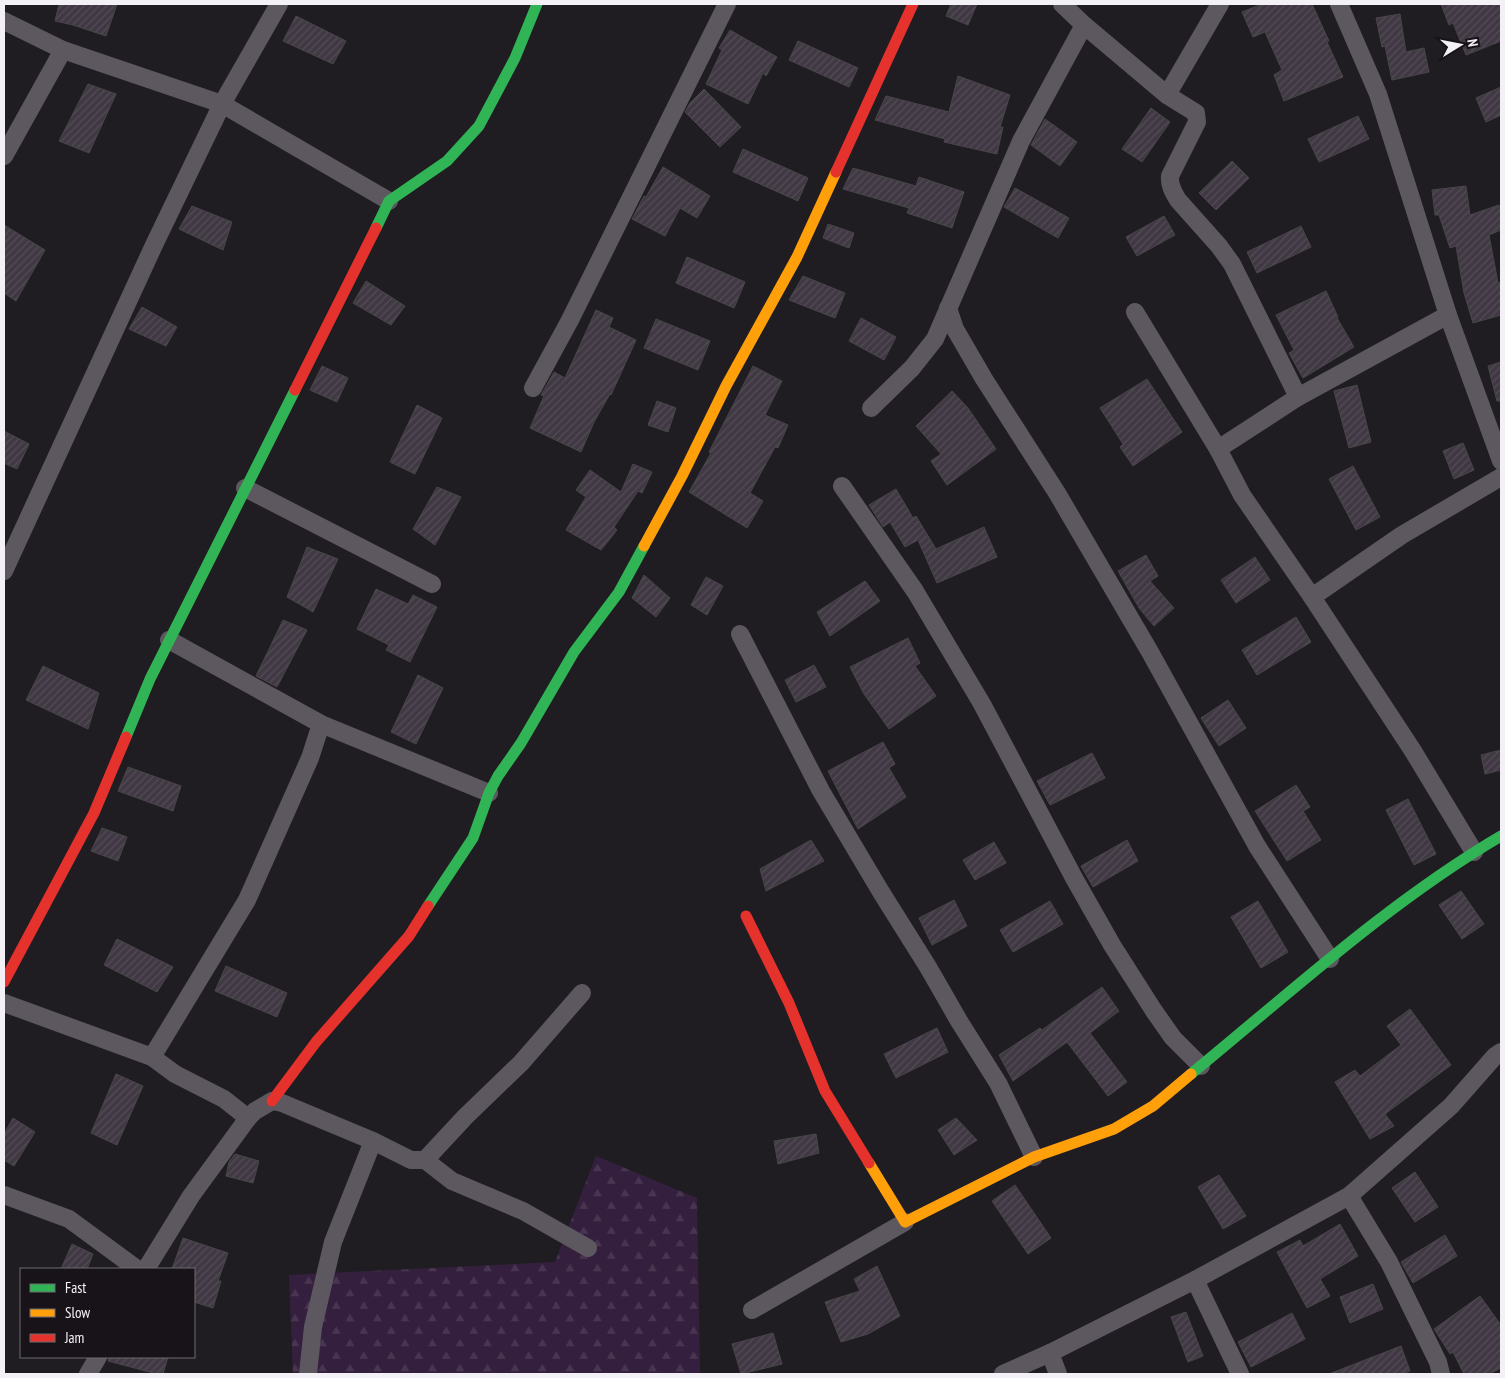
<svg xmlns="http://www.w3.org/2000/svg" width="1505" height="1378" font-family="'PT Sans Narrow',sans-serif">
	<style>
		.forest { fill: url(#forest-firs) }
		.building { fill: url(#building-hatch); stroke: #484649 }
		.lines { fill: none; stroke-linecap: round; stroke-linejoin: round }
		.street { stroke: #5d5860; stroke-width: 18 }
		.fast { stroke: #30b455; stroke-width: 11 }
		.slow { stroke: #ff9f0a; stroke-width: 11 }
		.jam { stroke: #e5322d; stroke-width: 11 }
	</style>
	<defs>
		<pattern id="forest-firs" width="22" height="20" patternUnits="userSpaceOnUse" patternTransform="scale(1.25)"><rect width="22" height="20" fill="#34203e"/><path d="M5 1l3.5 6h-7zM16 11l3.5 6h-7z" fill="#483651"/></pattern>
		<pattern id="building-hatch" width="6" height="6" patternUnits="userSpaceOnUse" patternTransform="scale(1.25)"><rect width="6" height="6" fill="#403843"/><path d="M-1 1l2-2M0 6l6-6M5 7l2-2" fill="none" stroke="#534c56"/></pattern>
	</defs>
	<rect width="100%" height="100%" fill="#201d22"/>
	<path class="forest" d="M596 1156 697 1198 700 1374H293L289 1275 555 1262Z"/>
	<g class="building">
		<path d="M59 4H117L106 36 73 25 55 21Z"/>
		<path d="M951 4H977L968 25 946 16Z"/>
		<path d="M1262 4H1312L1329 41 1327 42 1343 77 1284 101 1274 75 1282 70 1265 32 1253 37 1242 12Z"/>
		<path d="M1441 4H1501V41L1466 55 1453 23 1449 25Z"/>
		<path d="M1400 14 1406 52 1424 48 1429 72 1392 80 1385 46 1382 47 1376 18Z"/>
		<path d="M296 16 346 41 333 64 283 41Z"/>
		<path d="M730 30 777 57 766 76 763 73 748 104 706 84 722 50 719 48Z"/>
		<path d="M798 41 858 68 849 87 789 60Z"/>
		<path d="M958 76 1010 95 1000 127H1003L997 154 944 142 945 139 875 120 886 96 949 112Z"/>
		<path d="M88 84 116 94 89 153 59 141Z"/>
		<path d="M1501 87V115L1486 122 1476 98Z"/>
		<path d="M704 89 741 127 720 147 685 112 690 103Z"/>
		<path d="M1151 108 1170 122 1142 162 1122 149Z"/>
		<path d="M1358 116 1369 139 1319 162 1308 139Z"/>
		<path d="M1045 119 1077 142 1060 166 1031 145Z"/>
		<path d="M743 149 808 178 798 201 733 172Z"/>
		<path d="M1232 161 1249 178 1216 210 1199 193Z"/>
		<path d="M663 167 710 196 697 218 680 208 665 236 632 219 644 196 646 197Z"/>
		<path d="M853 168 916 186 919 177 964 192 952 228 907 213 909 208 843 189Z"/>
		<path d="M1466 186 1470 215 1499 205 1501 212V230L1489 235 1498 283 1501 282V315L1473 323 1464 293 1456 246 1450 248 1439 215H1435L1432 190Z"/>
		<path d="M1015 188 1069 218 1058 238 1004 207Z"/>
		<path d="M192 206 232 222 223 250 179 229Z"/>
		<path d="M1164 216 1175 235 1137 256 1126 237Z"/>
		<path d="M828 224 854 233 849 248 823 238Z"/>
		<path d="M4 225 45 250 16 301 4 293Z"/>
		<path d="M1301 226 1311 247 1257 273 1247 252Z"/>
		<path d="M687 257 745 282 734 308 676 283Z"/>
		<path d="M803 276 845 293 835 318 789 300Z"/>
		<path d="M366 281 405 306 391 325 353 303Z"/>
		<path d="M1326 291 1338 317 1337 318 1354 347 1303 378 1289 353 1294 350 1276 315Z"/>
		<path d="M142 307 177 327 166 346 129 329Z"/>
		<path d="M596 310 613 318 609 327 636 340 611 395 610 394 594 422 581 452 530 428 544 396 541 395 554 372 565 378Z"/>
		<path d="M861 318 896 337 884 360 849 341Z"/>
		<path d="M656 319 710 341 698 370 644 348Z"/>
		<path d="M1501 362V401H1497L1488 366Z"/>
		<path d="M322 366 348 378 337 402 310 390Z"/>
		<path d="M753 366 782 381 765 415 788 425 778 448 775 447 750 493 763 501 747 528 689 492 711 453 709 452Z"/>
		<path d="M1147 379 1182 432 1133 466 1120 447 1123 444 1100 408Z"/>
		<path d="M1357 385 1371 442 1349 448 1334 391Z"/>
		<path d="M952 391 968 408 996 449 947 485 931 461 941 454 916 426Z"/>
		<path d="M657 401 676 408 668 432 648 425Z"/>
		<path d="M417 405 442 418 415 474 390 462Z"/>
		<path d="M4 431 29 444 17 469 4 463Z"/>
		<path d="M1463 443 1474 470 1454 479 1443 451Z"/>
		<path d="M633 464 652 472 642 493 638 491 614 527 617 530 601 550 566 530 586 497 576 490 590 470 621 492Z"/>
		<path d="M1353 466 1380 517 1356 530 1329 479Z"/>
		<path d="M437 487 461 497 435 545 413 529Z"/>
		<path d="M896 489 913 518 916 516 936 549 984 527 997 557 937 583 918 540 905 547 890 522 883 527 869 505Z"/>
		<path d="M307 547 338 559 313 612 287 597Z"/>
		<path d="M1146 555 1158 576 1150 581 1174 608 1154 626 1139 608 1118 571Z"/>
		<path d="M1255 557 1270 580 1236 603 1221 580Z"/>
		<path d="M644 575 670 598 656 617 632 598Z"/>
		<path d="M706 577 723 586 707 615 691 605Z"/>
		<path d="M865 581 880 601 830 636 817 612Z"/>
		<path d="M376 589 408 604 413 595 437 607 410 662 386 650 389 645 357 629Z"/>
		<path d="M1296 617 1311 642 1257 675 1242 650Z"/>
		<path d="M283 620 307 630 277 687 256 676Z"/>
		<path d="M908 638 920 663 915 666 936 696 889 729 864 694 850 667Z"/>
		<path d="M814 665 826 687 796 702 785 680Z"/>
		<path d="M43 666 99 693 88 729 26 700Z"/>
		<path d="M418 675 443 688 416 744 391 732Z"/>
		<path d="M1228 700 1246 728 1219 746 1201 718Z"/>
		<path d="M883 742 895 764 889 768 906 797 858 829 828 771Z"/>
		<path d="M1501 750V770L1485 774 1481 755Z"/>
		<path d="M1092 753 1105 778 1050 805 1037 781Z"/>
		<path d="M128 767 181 786 173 811 118 791Z"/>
		<path d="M1296 785 1310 807 1303 811 1321 840 1287 861 1255 811Z"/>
		<path d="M1408 799 1436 854 1414 865 1386 810Z"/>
		<path d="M102 828 127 837 118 861 91 851Z"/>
		<path d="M811 840 824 861 766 891 760 869Z"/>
		<path d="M1127 840 1138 861 1093 887 1081 866Z"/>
		<path d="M994 842 1006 863 975 880 963 860Z"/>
		<path d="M1461 891 1484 924 1462 939 1439 905Z"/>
		<path d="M954 900 967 926 932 945 919 918Z"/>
		<path d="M1050 901 1063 924 1013 952 1000 930Z"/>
		<path d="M1258 901 1288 952 1261 968 1231 917Z"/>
		<path d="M117 939 173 967 157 992 104 965Z"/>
		<path d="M226 966 287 993 277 1017 215 991Z"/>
		<path d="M1102 987 1119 1011 1090 1033 1127 1082 1108 1096 1067 1042 1013 1081 999 1055 1040 1028 1042 1030Z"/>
		<path d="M1410 1009 1451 1065 1385 1114 1394 1126 1370 1139 1335 1082 1355 1070 1360 1076 1401 1045 1387 1026Z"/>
		<path d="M937 1028 948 1052 896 1078 884 1054Z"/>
		<path d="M116 1074 143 1086 117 1145 91 1133Z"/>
		<path d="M13 1118 35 1132 14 1166 4 1160V1134Z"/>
		<path d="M956 1118 977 1140 954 1155 938 1130Z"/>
		<path d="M816 1134 819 1153 778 1164 774 1141Z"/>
		<path d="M235 1154 259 1161 253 1183 226 1176 229 1162Z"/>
		<path d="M1415 1172 1438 1207 1415 1222 1392 1188Z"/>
		<path d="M1219 1175 1246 1216 1223 1229 1198 1187Z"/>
		<path d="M1015 1185 1051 1238 1028 1254 992 1201Z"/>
		<path d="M1340 1224 1358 1256 1320 1279 1330 1296 1307 1308 1277 1252 1300 1240 1303 1246Z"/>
		<path d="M1445 1235 1457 1256 1413 1283 1401 1262Z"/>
		<path d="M183 1238 228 1253 218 1281H221L213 1308 194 1302V1269H172Z"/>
		<path d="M72 1244 93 1254 87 1269H61Z"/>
		<path d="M877 1266 900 1316 868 1334 841 1342 825 1302 860 1291 854 1279Z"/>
		<path d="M1373 1284 1383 1309 1350 1323 1340 1297Z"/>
		<path d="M1480 1296 1501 1325V1368L1489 1374H1464L1453 1352 1450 1354 1434 1329Z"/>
		<path d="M1186 1312 1203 1356 1188 1362 1171 1317Z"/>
		<path d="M1292 1313 1305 1339 1251 1367 1238 1342Z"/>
		<path d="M773 1333 782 1364 741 1374 732 1344Z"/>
		<path d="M1401 1346 1410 1371 1402 1374H1329Z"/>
		<path d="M109 1357H168L163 1374H157L108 1361Z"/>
	</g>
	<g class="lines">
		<g class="street">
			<path d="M1062 4 1084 25 1167 95 1196 113 1197 122 1170 176C1169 185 1173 192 1178 200L1219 246 1232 264 1298 397"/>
			<path d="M1339 4 1378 94 1448 315 1501 461"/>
			<path d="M4 21 63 50 222 104 389 201"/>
			<path d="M1167 95 1220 4"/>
			<path d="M4 156 63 50"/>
			<path d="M948 308 955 329 984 379 1057 493 1150 652 1257 846 1330 959"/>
			<path d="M1135 312 1218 449 1242 495 1312 597 1413 751 1474 852"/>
			<path d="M533 388 570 320 727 4"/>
			<path d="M871 408 912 368 935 339 1021 141 1084 25"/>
			<path d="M1218 449 1298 397 1448 315"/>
			<path d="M842 486 915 591 982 704 1074 878 1112 945 1154 1011 1173 1038 1201 1066"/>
			<path d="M245 488 432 584"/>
			<path d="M4 571 154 245 222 104 279 4"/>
			<path d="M1312 597 1402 535 1501 477"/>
			<path d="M740 634 821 791 881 892 928 967 959 1021 998 1083 1034 1157"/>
			<path d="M169 640 321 724 489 793"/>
			<path d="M4 1003 152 1057 175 1074 224 1099 248 1118 191 1196 146 1269"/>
			<path d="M152 1057 247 900 310 758 321 724"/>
			<path d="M248 1118 255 1111 272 1101 282 1103 373 1141 411 1160H425L465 1117 521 1063 582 993"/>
			<path d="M425 1160 452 1181 523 1211 588 1248"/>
			<path d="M4 1195 69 1219 137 1269"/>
			<path d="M1349 1196 1389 1262 1438 1362 1441 1374"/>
			<path d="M1195 1280 1240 1374"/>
			<path d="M752 1310 905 1222"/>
			<path d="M1050 1353 1058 1374"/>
			<path d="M88 1374 98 1357"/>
			<path d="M308 1374 313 1327 333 1242 373 1141"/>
			<path d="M1003 1374 1050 1353 1195 1280 1349 1196 1451 1106 1495 1056 1501 1052"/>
		</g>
		<g class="fast">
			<path d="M376 228 389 201 447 161 479 126 515 58 537 4"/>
			<path d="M126 737 150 679 295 390"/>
			<path d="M428 906 473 838 489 793 498 776 521 743 574 652 619 592 644 546"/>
			<path d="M1191 1074C1291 992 1389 902 1501 836"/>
		</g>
		<g class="slow">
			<path d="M644 546 682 476 726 386 797 257 836 172"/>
			<path d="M869 1163 905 1222 1034 1157 1114 1129 1153 1106 1191 1074"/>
		</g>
		<g class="jam">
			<path d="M836 172 913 4"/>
			<path d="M295 390 376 228"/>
			<path d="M746 916 789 1003 825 1091 869 1163"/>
			<path d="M4 982 94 813 126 737"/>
			<path d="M272 1101 316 1042 409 936 428 906"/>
		</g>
	</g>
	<rect width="1505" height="1378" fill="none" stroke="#f4f1f6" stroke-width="10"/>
	<rect x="20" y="1268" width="175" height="90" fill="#171319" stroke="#6f6c71"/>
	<rect x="30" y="1284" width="25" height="8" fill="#30b455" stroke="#6f6c71"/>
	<text x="65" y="1293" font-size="15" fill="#f4f1f6">Fast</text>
	<rect x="30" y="1309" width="25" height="8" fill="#ff9f0a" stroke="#6f6c71"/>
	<text x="65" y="1318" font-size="15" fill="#f4f1f6">Slow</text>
	<rect x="30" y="1334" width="25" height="8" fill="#e5322d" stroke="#6f6c71"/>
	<text x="65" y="1343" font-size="15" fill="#f4f1f6">Jam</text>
	<g transform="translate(1460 45) rotate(80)" stroke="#171319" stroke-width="4" paint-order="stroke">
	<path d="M0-4L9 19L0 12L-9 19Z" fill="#f4f1f6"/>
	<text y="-8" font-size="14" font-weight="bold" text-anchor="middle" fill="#f4f1f6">N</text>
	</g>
</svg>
